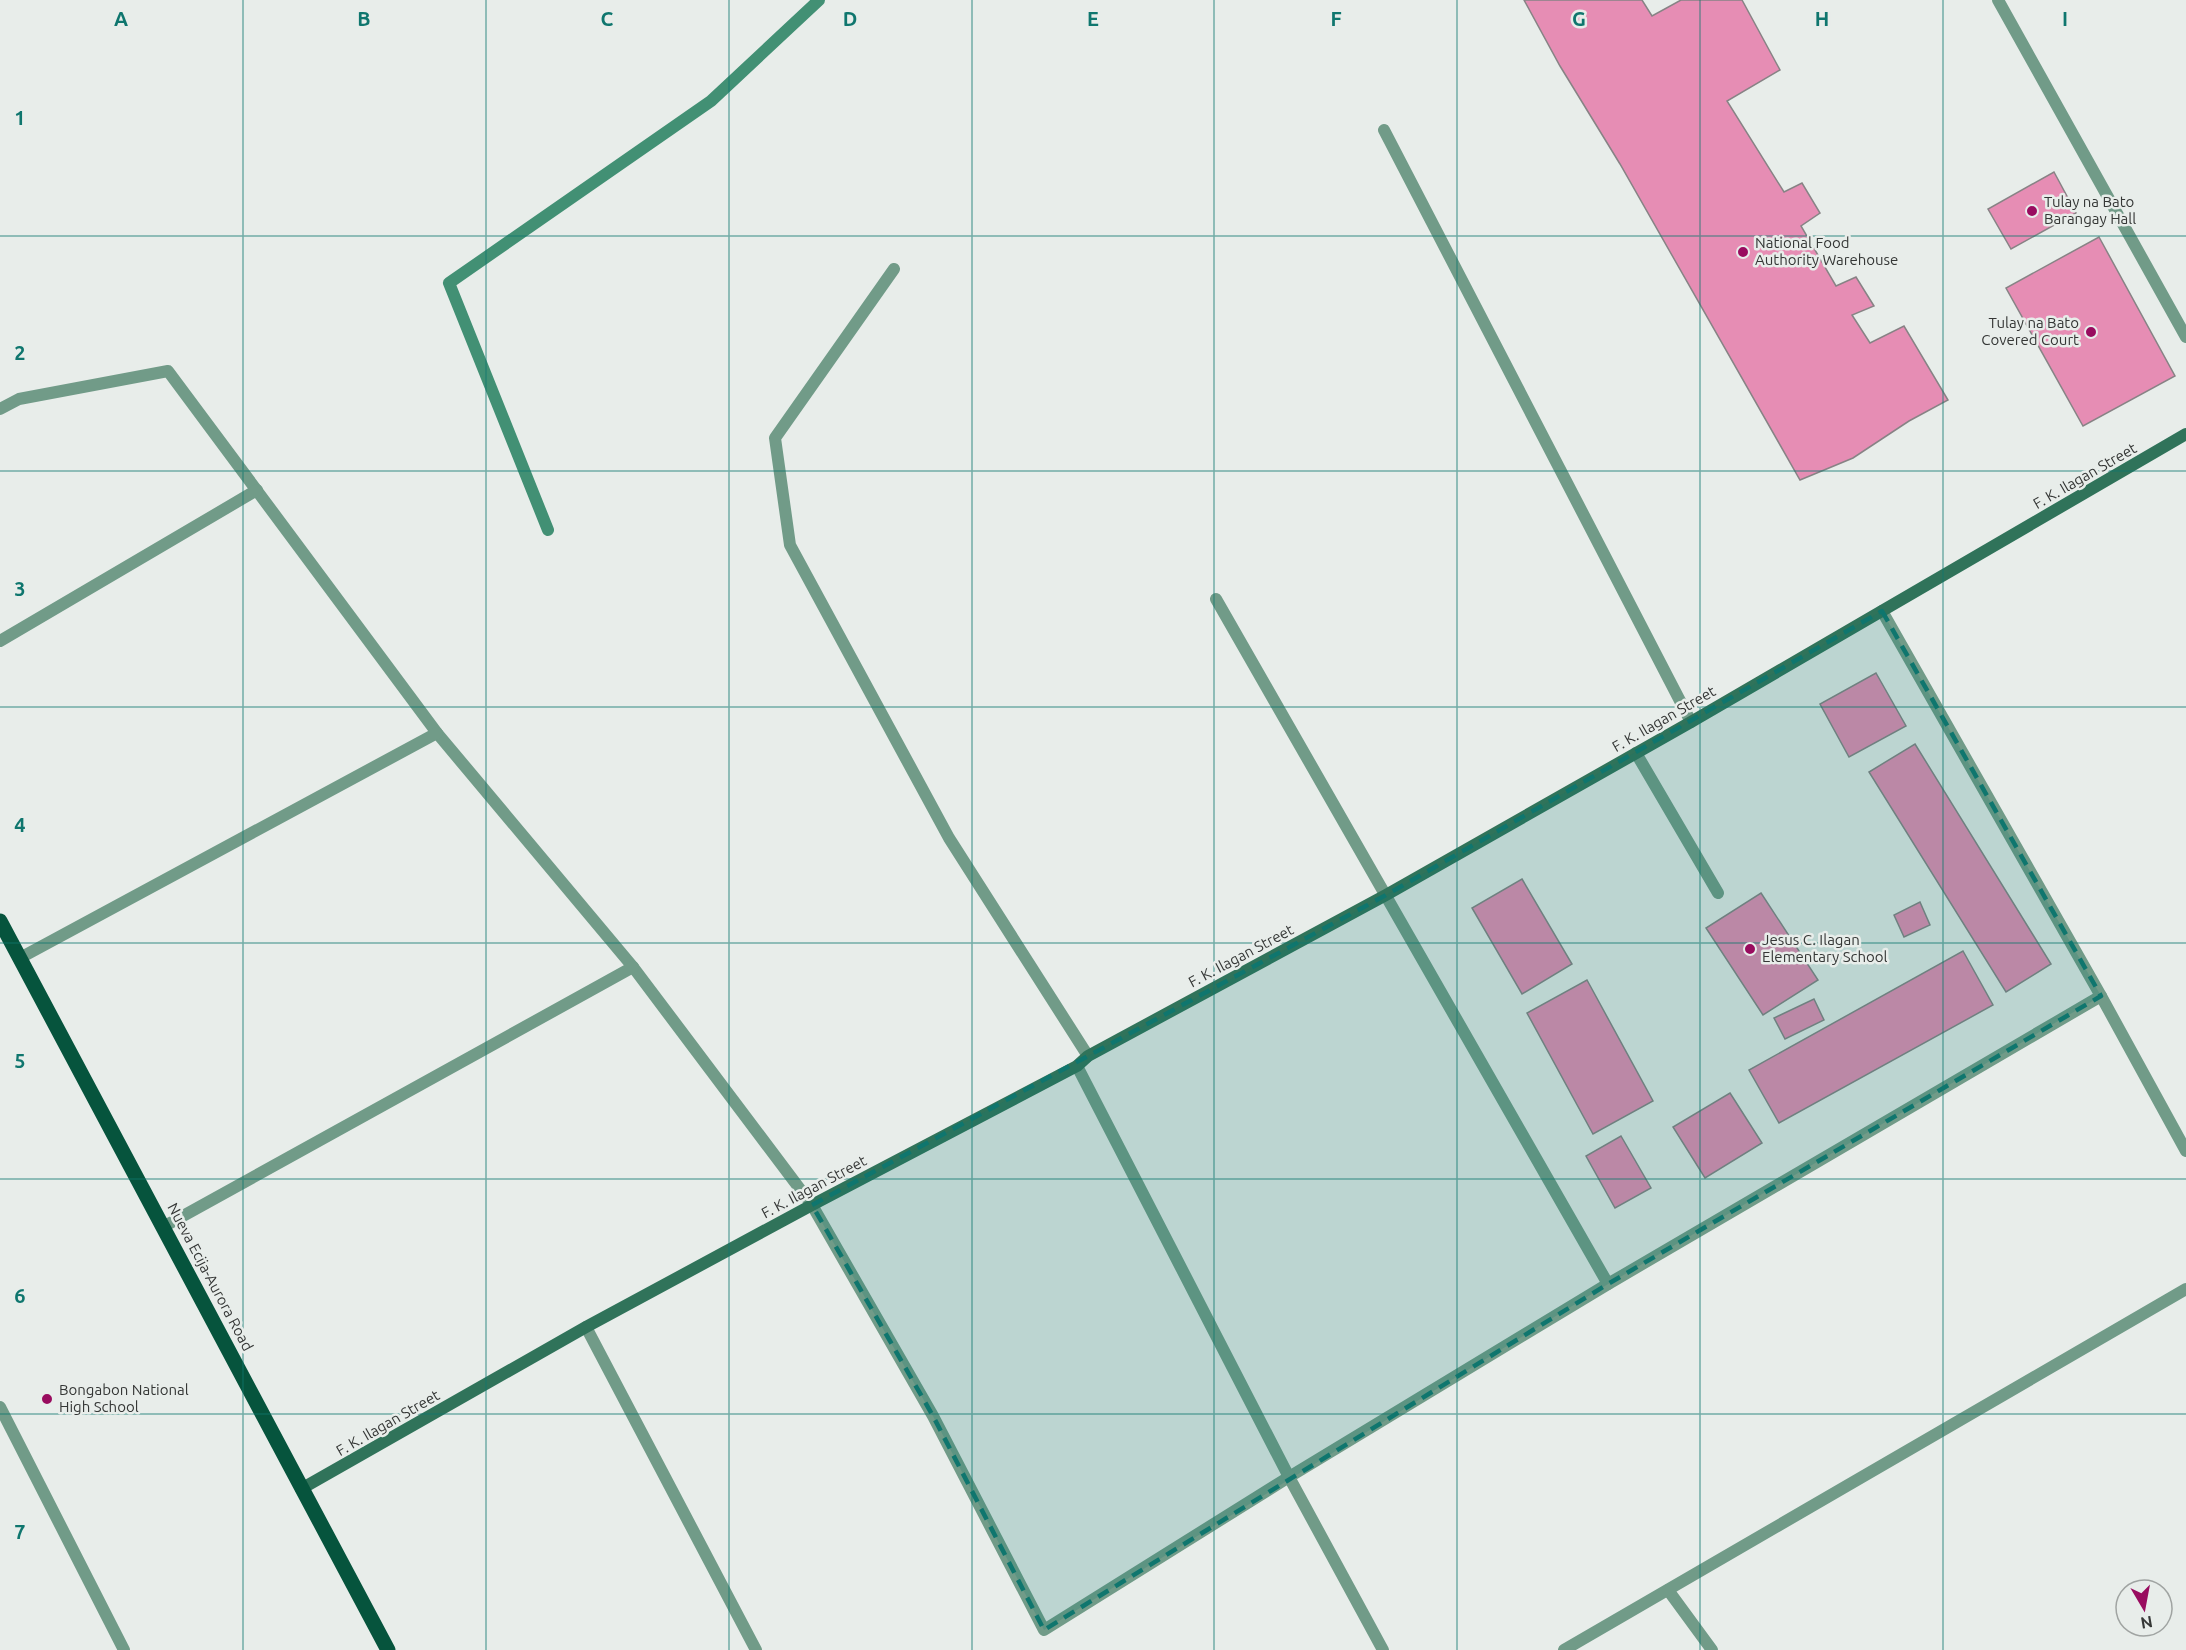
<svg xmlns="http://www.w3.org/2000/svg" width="2186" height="1650" font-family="Ubuntu,sans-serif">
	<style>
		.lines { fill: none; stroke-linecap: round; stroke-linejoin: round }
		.stream { stroke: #429074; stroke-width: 12 }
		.building { fill: #e68db4; stroke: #878385; stroke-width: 1.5 }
		.lane { stroke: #719b88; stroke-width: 12 }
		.street { stroke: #719b88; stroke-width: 12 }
		.secondary { stroke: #30735a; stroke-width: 12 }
		.primary { stroke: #06543d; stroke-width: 15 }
		.marked { fill: #0f766e; fill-opacity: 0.2; stroke: #0f766e; stroke-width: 4.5; stroke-dasharray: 12 8; stroke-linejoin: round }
		.grid { fill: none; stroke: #0f766e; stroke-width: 1.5; stroke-opacity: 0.55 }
		.poi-dot { fill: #990c5f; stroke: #e8edea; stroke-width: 2 }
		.labels { text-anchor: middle; stroke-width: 5; stroke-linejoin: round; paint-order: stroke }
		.poi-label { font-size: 15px; fill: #353736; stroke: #e8edea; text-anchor: start }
		.street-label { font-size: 15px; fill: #353736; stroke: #e8edea }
		.grid-label { font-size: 20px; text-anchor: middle; font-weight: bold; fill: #0f766e; stroke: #e8edea; stroke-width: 5; stroke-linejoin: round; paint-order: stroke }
	</style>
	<rect width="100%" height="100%" fill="#e8edea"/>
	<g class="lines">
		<path class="stream" d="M548 530 449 283 711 101 819 0"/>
	</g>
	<g class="building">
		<path d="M1524 0H1642L1652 16 1681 0H1742L1780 70 1727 101 1784 192 1802 183 1820 213 1801 226 1836 286 1856 277 1874 306 1852 315 1870 343 1904 326 1948 400 1909 421 1853 458 1800 480 1620 164 1560 66Z"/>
		<path d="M2054 172 2076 213 2011 249 1988 209Z"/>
		<path d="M2099 237 2175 376 2083 426 2006 288Z"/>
		<path d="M1876 673 1906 726 1849 757 1820 704Z"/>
		<path d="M1915 744 2051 964 2006 992 1869 772Z"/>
		<path d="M1522 879 1572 964 1522 994 1472 908Z"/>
		<path d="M1761 893 1818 980 1763 1015 1706 928Z"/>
		<path d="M1920 902 1930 925 1904 937 1894 915Z"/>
		<path d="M1963 951 1993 1005 1779 1123 1749 1070Z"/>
		<path d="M1587 980 1653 1101 1593 1134 1527 1013Z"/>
		<path d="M1814 999 1824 1020 1785 1039 1774 1018Z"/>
		<path d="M1730 1093 1762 1143 1705 1178 1673 1127Z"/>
		<path d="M1621 1136 1651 1188 1615 1208 1586 1156Z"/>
	</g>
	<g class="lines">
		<g class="lane">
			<path d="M1636 753 1718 893"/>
			<path d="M0 1407 124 1650"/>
		</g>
		<g class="street">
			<path d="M1998 0 2186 337"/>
			<path d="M1384 130 1691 722"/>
			<path d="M894 269 775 438 790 545 949 838 1088 1056"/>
			<path d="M0 409 19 399 168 371 437 733 633 967 812 1205 933 1416 1044 1630 1289 1477 1608 1284 2101 996"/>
			<path d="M1216 599 1608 1284"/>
			<path d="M1882 611 2101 996 2186 1151"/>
			<path d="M0 641 257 490"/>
			<path d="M20 958 437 733"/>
			<path d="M1077 1066 1289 1477 1383 1650"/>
			<path d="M163 1227 633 967"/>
			<path d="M586 1327 756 1650"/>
			<path d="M1668 1590 1712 1650"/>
			<path d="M1564 1650 2186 1289"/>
		</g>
		<path class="secondary" d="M301 1489 586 1327 812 1205 1077 1066 1088 1056 1386 895 1691 722 2186 434"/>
		<path class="primary" d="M0 921 388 1650"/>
	</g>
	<path class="marked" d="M1882 611 2101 996 1608 1284 1044 1630 933 1416 812 1205 1386 895Z"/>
	<path class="grid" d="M243 0V1650M486 0V1650M729 0V1650M972 0V1650M1214 0V1650M1457 0V1650M1700 0V1650M1943 0V1650M0 236H2186M0 471H2186M0 707H2186M0 943H2186M0 1179H2186M0 1414H2186"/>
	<g class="poi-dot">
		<circle cx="2032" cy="211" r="6"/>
		<circle cx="1743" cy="252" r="6"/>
		<circle cx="2091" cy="332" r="6"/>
		<circle cx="1750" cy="949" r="6"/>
		<circle cx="47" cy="1399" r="6"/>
	</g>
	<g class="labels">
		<g class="poi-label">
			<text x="2044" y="207">Tulay na Bato<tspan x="2044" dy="17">Barangay Hall</tspan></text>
			<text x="1755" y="248">National Food<tspan x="1755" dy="17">Authority Warehouse</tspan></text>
			<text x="2079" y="328" text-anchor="end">Tulay na Bato<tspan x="2079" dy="17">Covered Court</tspan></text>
			<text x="1762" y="945">Jesus C. Ilagan<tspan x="1762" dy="17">Elementary School</tspan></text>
			<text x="59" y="1395">Bongabon National<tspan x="59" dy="17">High School</tspan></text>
		</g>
		<g class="street-label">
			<text transform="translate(2085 476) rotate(-30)" y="5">F. K. Ilagan Street</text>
			<text transform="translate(1664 719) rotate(-30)" y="5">F. K. Ilagan Street</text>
			<text transform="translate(1241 956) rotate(-28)" y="5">F. K. Ilagan Street</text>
			<text transform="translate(814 1187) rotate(-28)" y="5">F. K. Ilagan Street</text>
			<text transform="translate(210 1277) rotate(62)" y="5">Nueva Ecija-Aurora Road</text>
			<text transform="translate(388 1423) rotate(-30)" y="5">F. K. Ilagan Street</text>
		</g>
	</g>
	<g class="grid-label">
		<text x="121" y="26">A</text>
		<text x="364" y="26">B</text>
		<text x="607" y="26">C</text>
		<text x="850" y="26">D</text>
		<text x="1093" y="26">E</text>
		<text x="1336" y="26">F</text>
		<text x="1579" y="26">G</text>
		<text x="1822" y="26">H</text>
		<text x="2065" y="26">I</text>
		<text x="20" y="125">1</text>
		<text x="20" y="360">2</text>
		<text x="20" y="596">3</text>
		<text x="20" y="832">4</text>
		<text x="20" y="1068">5</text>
		<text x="20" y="1303">6</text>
		<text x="20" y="1539">7</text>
	</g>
	<g transform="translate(2144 1608) rotate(170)"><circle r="28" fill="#e8edea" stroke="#a0a4a2" stroke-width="1.5"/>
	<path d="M0-4.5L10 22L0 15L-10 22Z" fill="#990c5f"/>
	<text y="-9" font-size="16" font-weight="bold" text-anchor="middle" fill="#353736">N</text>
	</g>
</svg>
